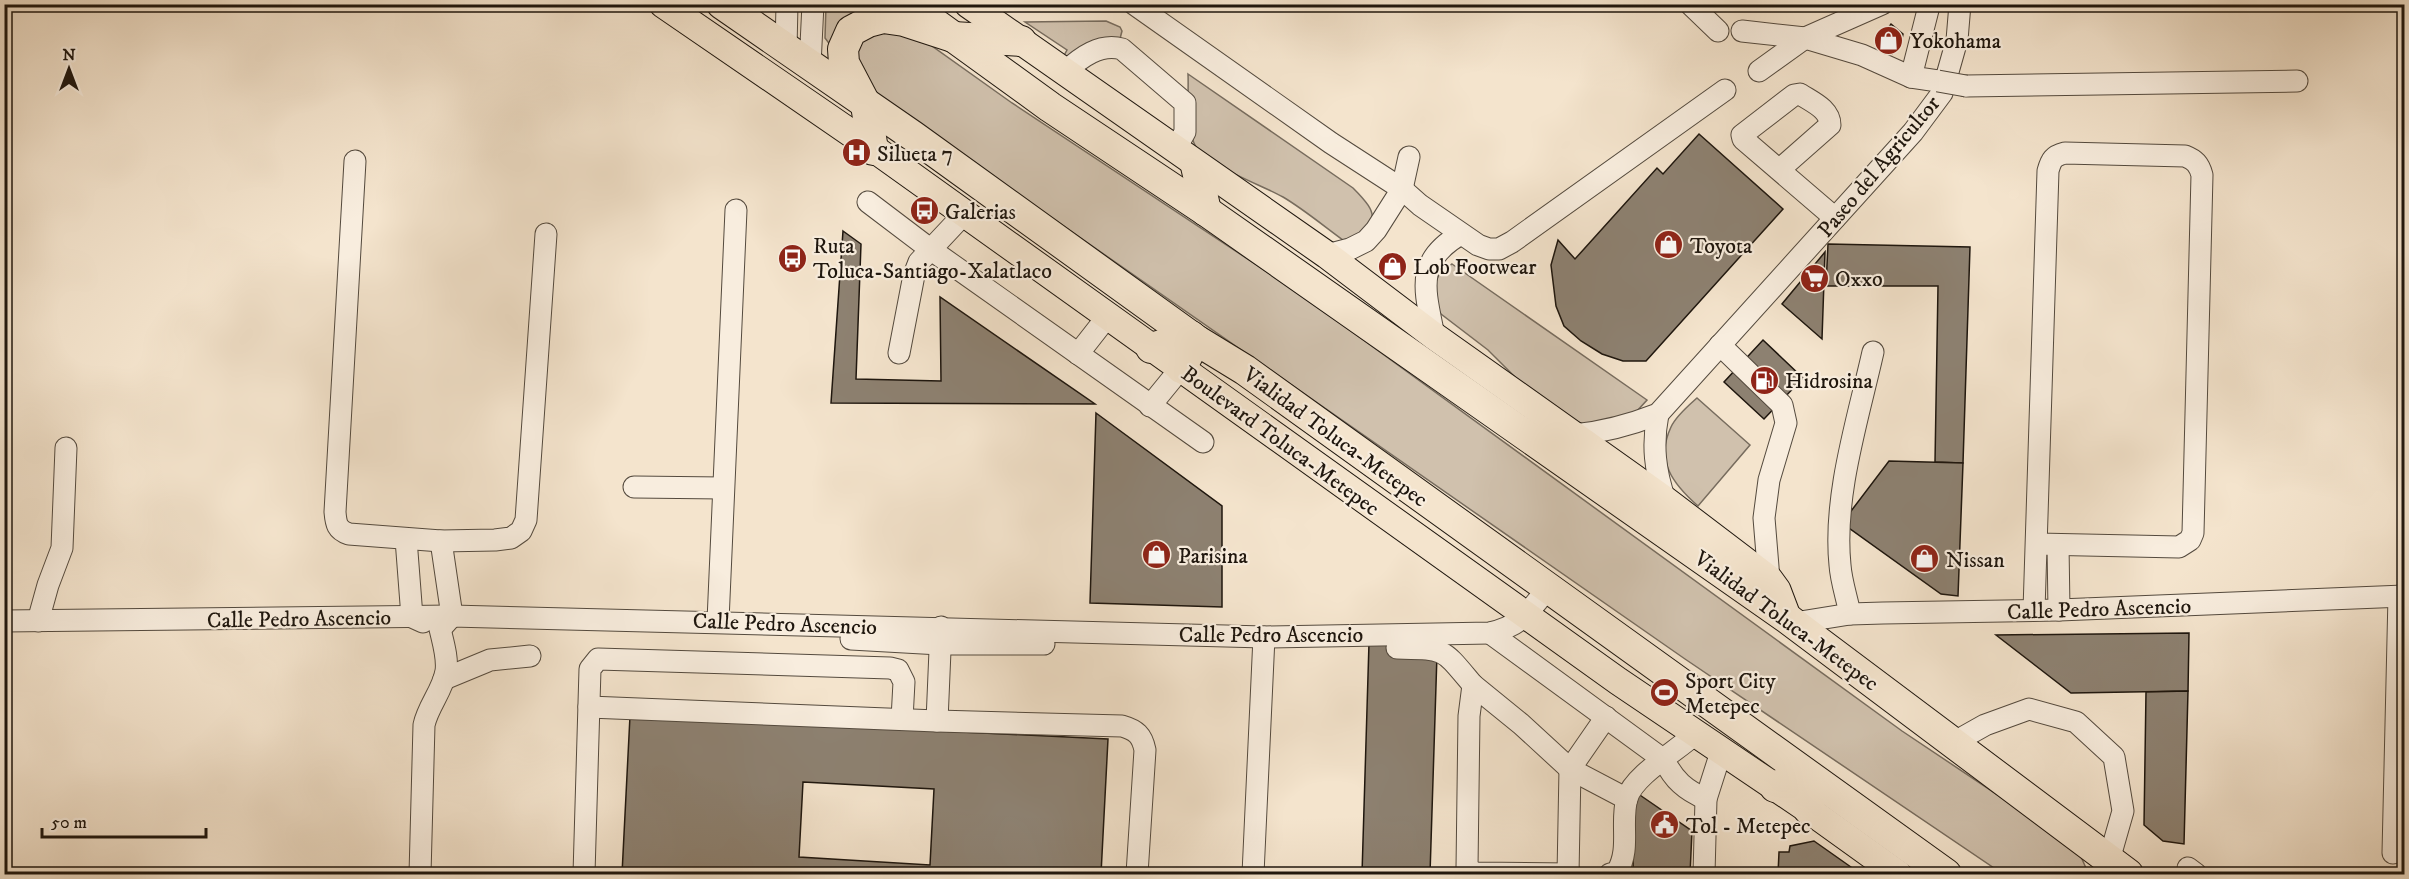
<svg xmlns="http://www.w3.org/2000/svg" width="2409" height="879" font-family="'IM FELL DW Pica',serif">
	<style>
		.green { fill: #d0c1ad; stroke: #776c5e; stroke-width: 1.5 }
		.building { fill: #8d8171; stroke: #1e160e; stroke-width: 1.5; fill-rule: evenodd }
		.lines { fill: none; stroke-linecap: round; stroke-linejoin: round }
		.minor-casing { stroke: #544a3e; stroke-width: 23 }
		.major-casing { stroke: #1e160e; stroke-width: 29 }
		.highway-casing { stroke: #1e160e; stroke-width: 32 }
		.minor { stroke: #f8edde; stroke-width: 21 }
		.major { stroke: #f4e4cd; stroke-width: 27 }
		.highway { stroke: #f4e4cd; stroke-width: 30 }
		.minor-bridge-casing { stroke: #544a3e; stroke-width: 23; stroke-linecap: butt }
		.minor-bridge { stroke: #f8edde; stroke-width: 21 }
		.labels { text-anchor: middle; stroke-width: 4.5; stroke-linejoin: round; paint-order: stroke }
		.poi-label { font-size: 22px; fill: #1e160e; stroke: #f8edde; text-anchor: start }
		.street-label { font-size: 22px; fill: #1e160e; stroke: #f8edde }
	</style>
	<rect width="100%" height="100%" fill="#f4e4cd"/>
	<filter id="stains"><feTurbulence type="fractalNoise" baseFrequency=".00333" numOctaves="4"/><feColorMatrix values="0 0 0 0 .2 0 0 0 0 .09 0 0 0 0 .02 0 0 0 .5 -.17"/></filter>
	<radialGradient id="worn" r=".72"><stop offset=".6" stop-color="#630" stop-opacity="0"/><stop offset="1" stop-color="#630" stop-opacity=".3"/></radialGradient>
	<g class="green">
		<path d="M826 5H886L834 50 825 38Z"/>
		<path d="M1009 5H1098L1104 9 1014 10Z"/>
		<path d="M1106 21 1120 27 1122 31 1116 54 1062 59 1067 50 1025 22Z"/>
		<path d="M882 28 929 44 1012 103 1296 291 1902 731 2077 848 2086 868 2085 874H2003L1685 659 881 99 858 76C857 49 855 40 882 28Z"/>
		<path d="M1188 74 1353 188C1381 216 1378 222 1347 243 1326 228 1305 210 1283 197 1262 185 1202 164 1194 143 1185 123 1189 95 1188 74Z"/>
		<path d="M1452 264 1647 400 1636 412 1590 425 1577 422 1516 378 1488 350 1441 314 1435 305V283L1440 273Z"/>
		<path d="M1697 398 1750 445 1698 506C1673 484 1655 461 1671 427 1676 416 1688 406 1697 398Z"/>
	</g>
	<g class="building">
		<path d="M4 4H141V9L4 8Z"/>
		<path d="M1891 24 1903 34 1901 44 1892 54 1876 41 1883 35Z"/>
		<path d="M1699 134 1783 209 1646 361H1623L1602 354 1581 341 1564 326 1556 306 1551 265 1558 240 1575 259 1657 168 1663 174Z"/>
		<path d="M843 231 861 244 856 379 941 381 940 297 1095 404 831 403Z"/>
		<path d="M1828 244 1970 247 1963 463 1935 462 1938 286H1826Z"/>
		<path d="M1825 252 1822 339 1782 304Z"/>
		<path d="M1763 340 1803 378 1764 419 1724 382Z"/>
		<path d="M1096 413 1222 506V607L1090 603Z"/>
		<path d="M1889 461 1963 463 1958 596 1941 594 1842 523Z"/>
		<path d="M2189 633 2188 691 2071 693 1996 635Z"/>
		<path d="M1369 643 1393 644 1437 654 1430 874H1362Z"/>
		<path d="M2188 691 2184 844 2163 841 2144 825 2146 692Z"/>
		<path d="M630 716 1108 739 1101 874H622ZM803 782 934 789 930 865 799 857Z"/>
		<path d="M1634 791 1692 831 1690 874H1633Z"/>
		<path d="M1814 841 1858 872 1856 874H1778L1779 852H1789L1790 846Z"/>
	</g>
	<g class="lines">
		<defs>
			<g id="minor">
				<path d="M1134 4 1331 143 1402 189 1420 205 1478 245 1489 249H1499L1512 242 1725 90"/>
				<path d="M1690 4 1718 31"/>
				<path d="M1742 31 1805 38 1862 55 1911 77 1938 81"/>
				<path d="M786 49 787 4"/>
				<path d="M810 65 813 4"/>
				<path d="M1759 71 1805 38 1882 4"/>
				<path d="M1065 72C1081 57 1100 43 1122 49L1185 103V132L1175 150"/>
				<path d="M1911 77 1928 10 1925 4"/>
				<path d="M1966 86 2297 81"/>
				<path d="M355 161 335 512C336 524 337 530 349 534L441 541 495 540 511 538 521 531 526 520 546 234"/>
				<path d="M1779 170 1830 125C1830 109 1812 102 1800 94L1794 95 1742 135 1743 139 1835 218"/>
				<path d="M868 202 930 249 1203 442"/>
				<path d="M1327 255 1350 249 1366 241 1376 230 1402 189 1409 157"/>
				<path d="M1434 336C1425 290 1414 261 1461 234"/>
				<path d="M1720 345 1782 405 1786 423 1769 480 1764 518 1769 579"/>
				<path d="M899 353 914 275 919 262 964 214"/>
				<path d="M1078 354 1107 317"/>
				<path d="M1150 406 1181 368"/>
				<path d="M1658 414C1652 445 1655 471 1665 500"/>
				<path d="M1574 435C1604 432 1630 425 1658 414L1913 132 1942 93 1957 40 1960 4"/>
				<path d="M634 487 723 488"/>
				<path d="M406 539 412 617 423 622"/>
				<path d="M441 541 452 616 443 626"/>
				<path d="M2058 545 2059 610"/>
				<path d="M2034 610 2048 171C2051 160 2053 156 2065 153L2185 156C2195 160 2199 164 2202 175L2193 533 2190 540 2179 547 2038 544"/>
				<path d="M1850 614C1847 598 1841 581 1840 565 1833 496 1858 419 1873 352"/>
				<path d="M4 621 452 616 1264 637 1490 633C1523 625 1527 613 1548 588"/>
				<path d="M38 621 48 585 62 548 66 448"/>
				<path d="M718 621 736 210"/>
				<path d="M1794 623 1850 614 1883 613 2059 610 2404 596"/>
				<path d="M1490 633 1664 760C1674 780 1685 790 1706 799"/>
				<path d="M851 639 940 644H1044"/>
				<path d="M1397 648C1446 649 1441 647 1473 685"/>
				<path d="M444 679 490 660 530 656"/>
				<path d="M589 707 937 721 941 627"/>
				<path d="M937 721 1122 726C1136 730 1142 735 1145 750L1137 874"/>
				<path d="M1953 743 1985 725 2029 709 2076 722 2114 757 2123 811 2109 860"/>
				<path d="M2393 853 2399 596"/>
				<path d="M2188 868 2196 874"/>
				<path d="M420 874 424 725C428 706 443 690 446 671 448 658 443 642 440 629"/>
				<path d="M584 874 590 669 598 659 890 668 898 670 904 682 902 719"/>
				<path d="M1253 874 1264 637"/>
				<path d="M1568 874 1570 769 1606 717"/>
				<path d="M1571 874 1475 873 1467 868 1469 716 1473 685 1521 724 1570 769 1627 799"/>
				<path d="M1610 874 1617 872C1631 849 1620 823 1627 798 1634 775 1677 751 1695 734"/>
				<path d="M1704 874 1706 799 1721 752"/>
			</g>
			<g id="major">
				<path d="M663 4 880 153 1618 681 1809 810 1898 874"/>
				<path d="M968 4 1327 255 1434 336 1665 500 1769 579 1777 590 1788 619"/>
			</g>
			<g id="highway">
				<path d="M722 4 913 136 1196 340 1245 370 1946 874"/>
				<path d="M908 4 1050 107 1206 211 1788 619 2128 874"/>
				<path d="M873 150 866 105 844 63 843 49 851 31 868 22 883 18 904 21 953 37 1021 41"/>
				<path d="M1196 166 1206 211"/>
				<path d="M1151 348 1191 336"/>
				<path d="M1181 368 1196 340"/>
				<path d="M1809 777V810"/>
				<path d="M1775 787 1804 773"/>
			</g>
		</defs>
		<use href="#minor" class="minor-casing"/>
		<use href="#major" class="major-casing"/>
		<use href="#highway" class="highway-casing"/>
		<use href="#minor" class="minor"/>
		<use href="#major" class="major"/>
		<use href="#highway" class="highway"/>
		<defs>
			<path id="minor-bridge" d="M1938 81 1966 86"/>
		</defs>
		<use href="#minor-bridge" class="minor-bridge-casing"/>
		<use href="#minor-bridge" class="minor-bridge"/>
	</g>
	<defs>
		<symbol id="shop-disc" viewBox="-11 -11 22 22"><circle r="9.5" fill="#8f2418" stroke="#f8edde"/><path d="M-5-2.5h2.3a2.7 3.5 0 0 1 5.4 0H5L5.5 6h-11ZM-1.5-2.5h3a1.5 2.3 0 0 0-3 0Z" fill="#fff"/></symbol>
		<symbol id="hospital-disc" viewBox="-11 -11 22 22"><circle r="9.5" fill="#8f2418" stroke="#f8edde"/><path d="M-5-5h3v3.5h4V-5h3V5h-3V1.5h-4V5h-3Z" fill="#fff"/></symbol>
		<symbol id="bus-disc" viewBox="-11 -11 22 22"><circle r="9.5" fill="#8f2418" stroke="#f8edde"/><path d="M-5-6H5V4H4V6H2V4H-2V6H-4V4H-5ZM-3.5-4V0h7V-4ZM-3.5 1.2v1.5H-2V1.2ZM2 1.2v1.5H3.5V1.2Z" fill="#fff"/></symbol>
		<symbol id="supermarket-disc" viewBox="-11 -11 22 22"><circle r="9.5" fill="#8f2418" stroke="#f8edde"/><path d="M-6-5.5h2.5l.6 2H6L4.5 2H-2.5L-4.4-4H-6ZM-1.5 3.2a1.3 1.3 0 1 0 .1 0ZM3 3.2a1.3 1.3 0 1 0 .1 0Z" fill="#fff"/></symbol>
		<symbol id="fuel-disc" viewBox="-11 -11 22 22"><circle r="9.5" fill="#8f2418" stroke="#f8edde"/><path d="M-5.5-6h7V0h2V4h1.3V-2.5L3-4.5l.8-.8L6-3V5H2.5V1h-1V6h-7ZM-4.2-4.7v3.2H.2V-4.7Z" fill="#fff"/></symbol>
		<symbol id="stadium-disc" viewBox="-11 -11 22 22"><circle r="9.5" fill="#8f2418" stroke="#f8edde"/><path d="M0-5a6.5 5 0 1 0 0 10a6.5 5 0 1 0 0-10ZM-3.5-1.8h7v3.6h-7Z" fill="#fff"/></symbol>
		<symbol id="civic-disc" viewBox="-11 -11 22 22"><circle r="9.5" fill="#8f2418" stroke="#f8edde"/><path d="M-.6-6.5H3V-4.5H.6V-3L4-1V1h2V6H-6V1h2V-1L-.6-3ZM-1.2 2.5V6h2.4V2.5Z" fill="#fff"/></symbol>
	</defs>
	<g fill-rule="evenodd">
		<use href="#shop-disc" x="1872" y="24" width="33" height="33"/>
		<use href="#hospital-disc" x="840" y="136" width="33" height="33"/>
		<use href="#bus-disc" x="908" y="194" width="33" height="33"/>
		<use href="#shop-disc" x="1652" y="228" width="33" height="33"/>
		<use href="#bus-disc" x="776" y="242" width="33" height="33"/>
		<use href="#shop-disc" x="1376" y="250" width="33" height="33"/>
		<use href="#supermarket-disc" x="1798" y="262" width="33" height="33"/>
		<use href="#fuel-disc" x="1748" y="364" width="33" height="33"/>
		<use href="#shop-disc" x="1140" y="538" width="33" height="33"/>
		<use href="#shop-disc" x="1908" y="542" width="33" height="33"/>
		<use href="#stadium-disc" x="1648" y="676" width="33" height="33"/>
		<use href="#civic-disc" x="1648" y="808" width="33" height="33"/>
	</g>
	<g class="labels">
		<g class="poi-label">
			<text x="1910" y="48">Yokohama</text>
			<text x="877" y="161">Silueta 7</text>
			<text x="945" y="219">Galerias</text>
			<text x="813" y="253">Ruta<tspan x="813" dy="25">Toluca-Santiago-Xalatlaco</tspan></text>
			<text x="1690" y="253">Toyota</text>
			<text x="1413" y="274">Lob Footwear</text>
			<text x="1835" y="286">Oxxo</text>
			<text x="1785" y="388">Hidrosina</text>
			<text x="1178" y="563">Parisina</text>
			<text x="1946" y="567">Nissan</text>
			<text x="1685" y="688">Sport City<tspan x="1685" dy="25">Metepec</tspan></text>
			<text x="1686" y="833">Tol - Metepec</text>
		</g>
		<g class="street-label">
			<text transform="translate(1878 166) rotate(-50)" y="8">Paseo del Agricultor</text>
			<text transform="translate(1336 436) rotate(36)" y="8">Vialidad Toluca-Metepec</text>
			<text transform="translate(1281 440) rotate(36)" y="8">Boulevard Toluca-Metepec</text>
			<text transform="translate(2099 608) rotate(-2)" y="8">Calle Pedro Ascencio</text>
			<text transform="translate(299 618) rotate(-1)" y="8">Calle Pedro Ascencio</text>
			<text transform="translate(1787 620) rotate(36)" y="8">Vialidad Toluca-Metepec</text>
			<text transform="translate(785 623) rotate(2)" y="8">Calle Pedro Ascencio</text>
			<text x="1271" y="642">Calle Pedro Ascencio</text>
		</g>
	</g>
	<rect width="2409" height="879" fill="none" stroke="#f4e4cd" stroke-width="24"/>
	<rect x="6" y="6" width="2397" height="867" fill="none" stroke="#1e160e" stroke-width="3"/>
	<rect x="12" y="12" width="2385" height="855" fill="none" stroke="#1e160e" stroke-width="1.5"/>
	<g transform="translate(69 69)" stroke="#f8edde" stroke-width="4.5" paint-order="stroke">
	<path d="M0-4.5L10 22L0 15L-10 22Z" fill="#1e160e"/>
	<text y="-9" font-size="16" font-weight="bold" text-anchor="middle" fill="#1e160e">N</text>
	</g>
	<path d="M42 828v9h164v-9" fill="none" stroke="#1e160e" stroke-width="3"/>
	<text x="51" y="828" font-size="18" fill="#1e160e" stroke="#f8edde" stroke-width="4.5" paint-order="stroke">50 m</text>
	<rect width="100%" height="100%" filter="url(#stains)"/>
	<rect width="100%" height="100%" fill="url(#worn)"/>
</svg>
